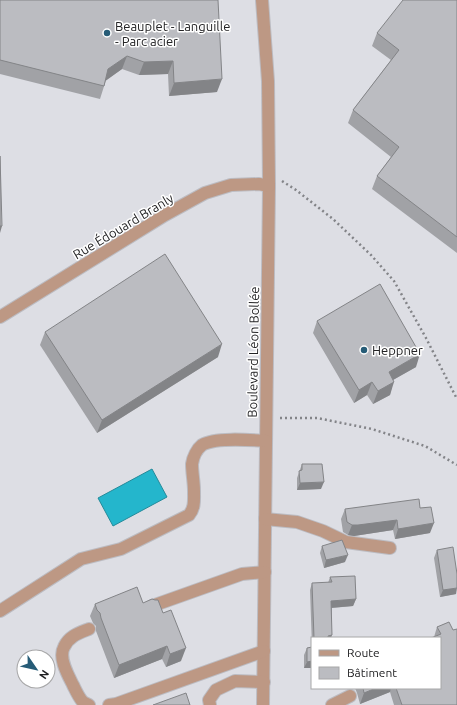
<svg xmlns="http://www.w3.org/2000/svg" width="457" height="705" font-family="Ubuntu,sans-serif">
	<style>
		.water { fill: #24b6cc; stroke: #248a9a }
		.lines { fill: none; stroke-linecap: round; stroke-linejoin: round }
		.minor-casing { stroke: #bcbcc2; stroke-width: 14 }
		.path { stroke: #838488; stroke-width: 2.5; stroke-dasharray: 2 3; stroke-linecap: butt }
		.minor { stroke: #bd9884; stroke-width: 12 }
		.wall { fill: #a1a2a6 }
		.shaded-wall { fill: #838487 }
		.building { fill: #bbbcc1; stroke: #838487 }
		.poi-dot { fill: #265c77; stroke: #fff; stroke-width: 1.5 }
		.labels { text-anchor: middle; stroke-width: 3; stroke-linejoin: round; paint-order: stroke }
		.poi-label { font-size: 13px; fill: #232325; stroke: #fff; text-anchor: start }
		.street-label { font-size: 13px; fill: #232325; stroke: #fff }
	</style>
	<rect width="100%" height="100%" fill="#dddee4"/>
	<path class="water" d="M152 469 167 497 113 526 98 498Z"/>
	<g class="lines">
		<defs>
			<g id="minor">
				<path d="M262 0 268 81 269 186 263 705"/>
				<path d="M0 317 165 215 205 193 231 185 259 184 269 186"/>
				<path d="M265 519 297 522 323 531 346 542 390 548"/>
				<path d="M152 606 242 574 265 572"/>
				<path d="M0 611 81 559 121 549 189 515C195 508 194 500 194 491 194 482 192 473 192 464 193 457 197 449 202 445 215 437 251 440 266 441"/>
				<path d="M89 705C87 704 85 703 83 702 79 698 76 691 73 685 68 675 58 658 64 647 69 636 79 633 89 629"/>
				<path d="M109 705 116 704 264 651"/>
				<path d="M210 705 209 700 216 690 235 681 264 682"/>
				<path d="M332 705 350 696"/>
			</g>
		</defs>
		<use href="#minor" class="minor-casing"/>
		<g class="path">
			<path d="M282 181 296 190 333 219 371 255 394 281 426 338 457 399"/>
			<path d="M280 418H317L372 429 425 446 457 465"/>
		</g>
		<use href="#minor" class="minor"/>
	</g>
	<g class="wall">
		<path d="M0 0H218L217 92 169 96 168 74 139 75 122 69 106 80 100 99 0 74Z"/>
		<path d="M457 0V253L372 189 377 176 391 157 348 123 353 110 391 60 372 46 377 33Z"/>
		<path d="M317 321 416 367 393 380 390 395 373 404 367 395 354 403 313 333Z"/>
		<path d="M45 332 218 357 97 433 40 345Z"/>
		<path d="M302 464 321 489 297 490V478Z"/>
		<path d="M420 508 430 533 395 539 393 530 354 536 348 535 343 532 341 519 345 509Z"/>
		<path d="M322 546 345 562 324 568 320 553Z"/>
		<path d="M437 550 456 594 440 597 434 558Z"/>
		<path d="M330 577 356 599 353 606 332 608 331 638H312V668H304V655L307 648 312 647 310 590 312 583H328Z"/>
		<path d="M143 603 181 661 166 667 162 659 114 678 96 631V626L93 623 90 616 95 604Z"/>
		<path d="M449 622 457 705H394L390 692 360 704 357 693 355 688H440L434 637 437 627Z"/>
	</g>
	<g class="shaded-wall">
		<path d="M127 56 122 69 104 82 108 69Z"/>
		<path d="M173 61 168 74 139 75 144 62Z"/>
		<path d="M222 79 217 92 169 96 174 83Z"/>
		<path d="M0 226H2L0 233Z"/>
		<path d="M222 344 218 357 97 433 102 420Z"/>
		<path d="M420 354 416 367 384 385 389 372Z"/>
		<path d="M372 382 367 395 354 403 359 390Z"/>
		<path d="M394 382 390 395 373 404 378 391Z"/>
		<path d="M324 482 321 489 297 490 300 483Z"/>
		<path d="M397 520 393 530 354 536 348 535 352 525Z"/>
		<path d="M434 523 430 533 395 539 398 529Z"/>
		<path d="M348 555 345 562 324 568 326 560Z"/>
		<path d="M457 588 456 594 440 597 443 590Z"/>
		<path d="M356 599 353 606 329 608 331 601Z"/>
		<path d="M332 635 331 638H327L328 636Z"/>
		<path d="M167 646 162 659 114 678 119 665Z"/>
		<path d="M186 648 181 661 166 667 170 654Z"/>
		<path d="M312 661V668H304L307 662Z"/>
		<path d="M376 688H391L390 692 360 704 364 693Z"/>
	</g>
	<g class="building">
		<path d="M0 0H218L222 79 174 83 173 61 144 62 127 56 108 69 104 86 0 60Z"/>
		<path d="M403 0H457V237L377 176 399 147 353 110 399 50 377 33Z"/>
		<path d="M0 156 2 226H0Z"/>
		<path d="M165 254 222 344 102 420 45 332Z"/>
		<path d="M380 284 420 354 389 372 394 382 378 391 372 382 359 390 317 321Z"/>
		<path d="M302 464H322L324 482 300 483 299 471 302 470Z"/>
		<path d="M419 499 420 508 431 507 434 523 398 529 397 520 358 525H352L347 522 345 509Z"/>
		<path d="M342 540 348 555 326 560 322 546Z"/>
		<path d="M453 547 457 574V588L443 590 437 550Z"/>
		<path d="M355 576 356 599 331 601 332 635 328 636V638H314L312 583 332 582 330 577Z"/>
		<path d="M137 587 143 603 152 599 155 600H158L163 613 171 610 186 648 170 654 167 646 119 665 101 618 100 613 97 610 95 604Z"/>
		<path d="M449 622 453 630 457 629V705H402L396 688H440V638H431L441 634 437 627Z"/>
		<path d="M312 647V661L307 662V648Z"/>
		<path d="M363 688H376L364 693Z"/>
		<path d="M186 693 190 705H153Z"/>
	</g>
	<g class="poi-dot">
		<circle cx="107" cy="33" r="4"/>
		<circle cx="364" cy="350" r="4"/>
	</g>
	<g class="labels">
		<g class="poi-label">
			<text x="115" y="31">Beauplet - Languille<tspan x="115" dy="15">- Parc acier</tspan></text>
			<text x="372" y="355">Heppner</text>
		</g>
		<g class="street-label">
			<text transform="translate(123 226) rotate(-31)" y="5">Rue Édouard Branly</text>
			<text transform="translate(253 352) rotate(-89)" y="5">Boulevard Léon Bollée</text>
		</g>
	</g>
	<rect x="311" y="637" width="130" height="52" fill="#ffffff" stroke="#a7a7a8"/>
	<rect x="319" y="650" width="20" height="6" fill="#bd9884" stroke="#a7a7a8"/>
	<text x="347" y="657" font-size="12" fill="#232325">Route</text>
	<rect x="319" y="667" width="20" height="12" fill="#bbbcc1" stroke="#a7a7a8"/>
	<text x="347" y="677" font-size="12" fill="#232325">Bâtiment</text>
	<g transform="translate(36 669) rotate(124)"><circle r="19" fill="#ffffff" stroke="#a7a7a8"/>
	<path d="M0-3L7 15L0 10L-7 15Z" fill="#265c77"/>
	<text y="-6" font-size="11" font-weight="bold" text-anchor="middle" fill="#232325">N</text>
	</g>
</svg>
